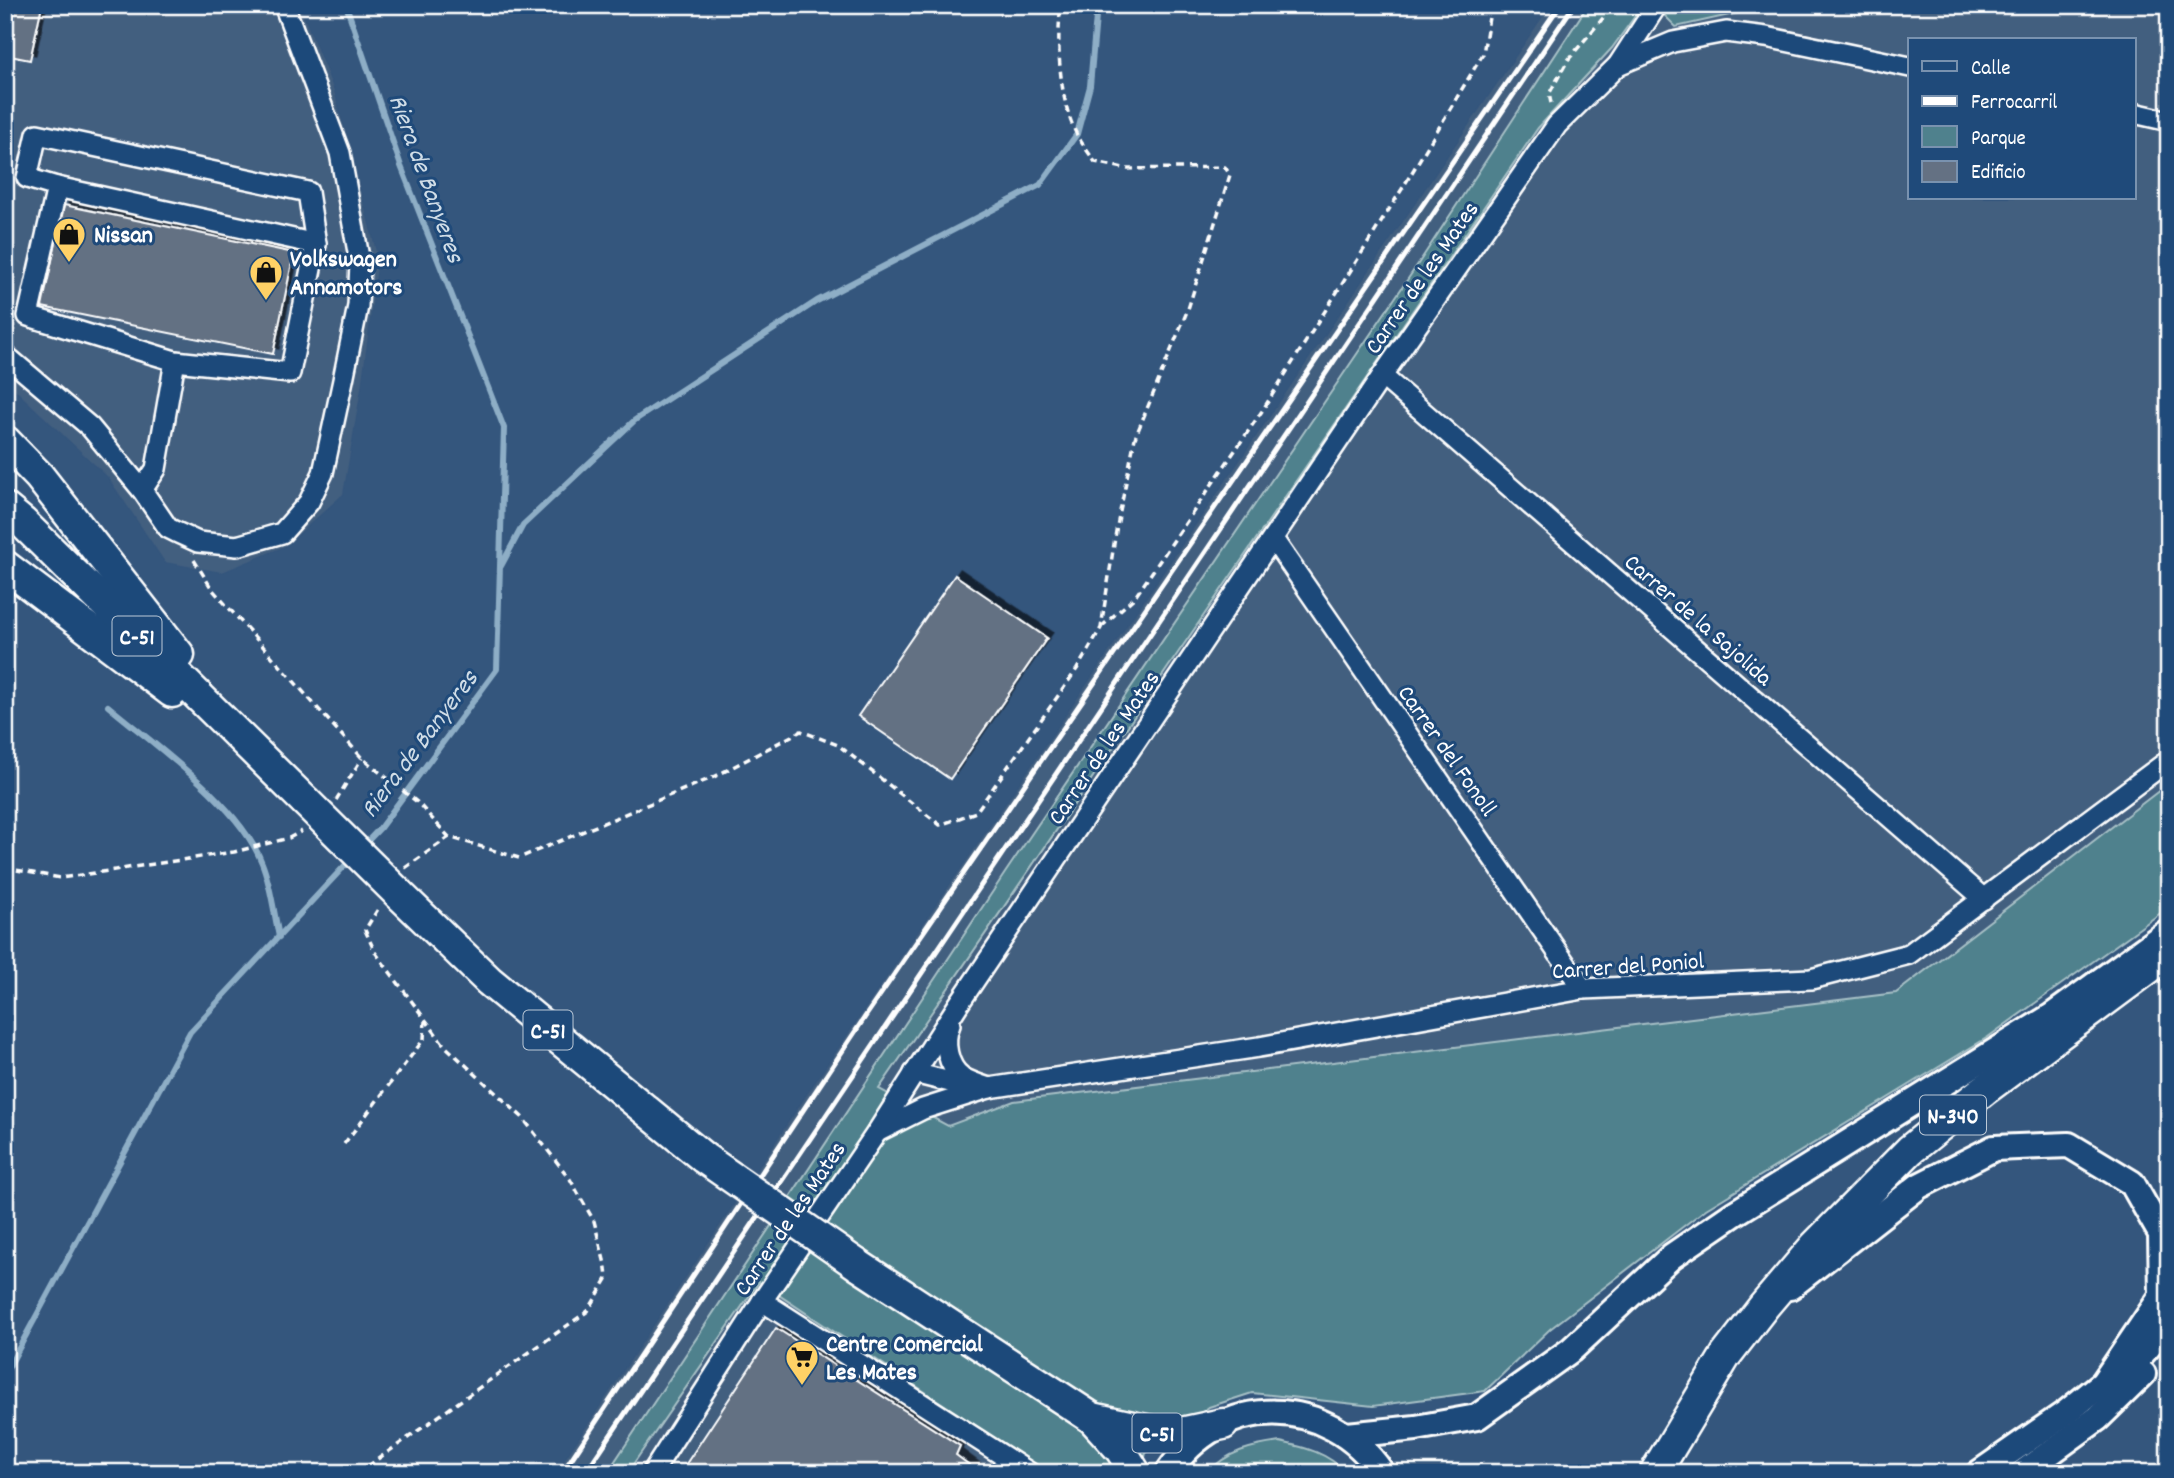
<svg xmlns="http://www.w3.org/2000/svg" width="2174" height="1478" font-family="Dekko,sans-serif">
	<style>
		.built { fill: #425e7f; fill-rule: evenodd }
		.green { fill: #4f818d; stroke: #a7c0c6; stroke-width: 2 }
		.lines { fill: none; stroke-linecap: round; stroke-linejoin: round }
		.stream { stroke: #8eaec6; stroke-width: 6 }
		.building { fill: #647183; stroke: #fff; stroke-width: 2; filter: url(#shadow) }
		.minor-casing { stroke: #fff; stroke-width: 24 }
		.major-casing { stroke: #fff; stroke-width: 30 }
		.highway-casing { stroke: #fff; stroke-width: 35 }
		.path { stroke: #fff; stroke-width: 3.5; stroke-dasharray: 7 5; stroke-linecap: butt }
		.minor { stroke: #1f4a7a; stroke-width: 19 }
		.major { stroke: #1f4a7a; stroke-width: 24 }
		.highway { stroke: #1f4a7a; stroke-width: 30 }
		.rail { stroke: #fff; stroke-width: 5 }
		.highway-bridge-casing { stroke: #fff; stroke-width: 35; stroke-linecap: butt }
		.highway-bridge { stroke: #1f4a7a; stroke-width: 30 }
		.labels { text-anchor: middle; stroke-width: 6; stroke-linejoin: round; paint-order: stroke }
		.shield { fill: #1f4a7a; stroke: #bcc9d7; stroke-width: 2 }
		.shield-label { font-size: 23px; font-weight: bold; fill: #fff }
		.poi-label { font-size: 24px; font-weight: bold; fill: #fff; stroke: #1f4a7a; text-anchor: start }
		.street-label { font-size: 24px; fill: #fff; stroke: #1f4a7a }
		.water-label { font-size: 26px; font-style: italic; fill: #d0dde7; stroke: #1f4a7a }
	</style>
	<defs>
		<filter id="shadow"><feDropShadow dx="5.5" dy="-5.5" stdDeviation="0" flood-color="#0009"/></filter>
	</defs>
	<rect width="100%" height="100%" fill="#34567d"/>
	<filter id="ink" filterUnits="userSpaceOnUse"><feTurbulence type="fractalNoise" baseFrequency=".0143" numOctaves="2"/><feDisplacementMap in="SourceGraphic" scale="14" xChannelSelector="R" yChannelSelector="G"/><feConvolveMatrix kernelMatrix="1 2 1 2 8 2 1 2 1" color-interpolation-filters="sRGB"/></filter>
	<g filter="url(#ink)">
		<g class="built">
			<path d="M5 5H299L334 91 378 259 361 388 343 494 285 546 222 572 165 562 108 477 5 380Z"/>
			<path d="M1551 5H1588L1418 264 1005 873 607 1473H556L811 1089Z"/>
			<path d="M1643 5H1654L1677 26 1774 5H2169V783L1896 993 1014 1101 948 1126 879 1089 1538 128 1612 48ZM1910 40H2134V198H1910Z"/>
			<path d="M758 1282 1047 1473H627Z"/>
		</g>
		<g class="green">
			<path d="M1588 5H1643L1612 48 1538 128 879 1089 948 1126 1014 1101 1896 993 2169 783V907L1988 1037 1706 1209 1550 1329 1485 1391 1373 1406 1252 1393 1209 1407 1146 1453 1141 1473H1047L759 1282 627 1473H607L1005 873 1418 264Z"/>
			<path d="M1654 5H1774L1676 27Z"/>
			<path d="M1280 1442C1304 1447 1329 1453 1346 1473H1207C1228 1451 1251 1446 1280 1442Z"/>
		</g>
		<g class="lines">
			<g class="stream">
				<path d="M346 5 401 166 504 428 497 669 380 828 363 846"/>
				<path d="M501 566 523 525 635 420 817 301 1040 185 1077 134 1090 86 1097 5"/>
				<path d="M108 706C157 747 239 804 262 863 271 885 274 913 279 937"/>
				<path d="M5 1374 190 1032 351 859"/>
			</g>
		</g>
		<g class="building">
			<path d="M5 5H42L30 60 5 55Z"/>
			<path d="M64 205 294 253 273 354 42 307Z"/>
			<path d="M955 575 1047 638 950 779 858 716Z"/>
			<path d="M776 1328 960 1446 956 1455 980 1473H680Z"/>
		</g>
		<g class="lines">
			<defs>
				<g id="minor">
					<path d="M1618 65 1673 42 1726 32 1766 37 1910 67"/>
					<path d="M2134 113 2169 121"/>
					<path d="M57 187 316 244 290 373 175 361 28 316Z"/>
					<path d="M57 187 27 178 37 134 308 192 316 244"/>
					<path d="M5 355 90 427 142 490 168 528 176 532 198 542 237 546 282 533 309 502 323 473 343 380 358 306 360 263 340 153 284 5"/>
					<path d="M1382 376 1984 899"/>
					<path d="M142 490 156 469 175 361"/>
					<path d="M1273 539 1583 989"/>
					<path d="M950 1025C943 1041 947 1066 962 1077 970 1082 980 1085 989 1088"/>
					<path d="M914 1073 970 1087"/>
					<path d="M877 1132 923 1109 989 1088 1259 1047 1583 989 1811 979 1909 954 2169 760"/>
					<path d="M762 1301 1030 1473"/>
					<path d="M652 1473 762 1301 877 1132 958 1005 1382 376 1557 125 1618 65 1657 5"/>
				</g>
				<g id="major">
					<path d="M1790 1287 1919 1186 1994 1148 2069 1145 2132 1183 2161 1234 2162 1296 2103 1383 2067 1412 1979 1473"/>
					<path d="M2120 1378 2169 1324"/>
					<path d="M1347 1435 1416 1428 1477 1417 1571 1350 1672 1256 1735 1213 2052 1016 2169 931"/>
					<path d="M1168 1473C1221 1391 1328 1394 1382 1473"/>
					<path d="M2022 1473 2098 1418 2143 1374"/>
				</g>
				<g id="highway">
					<path d="M5 441 39 476 179 655"/>
					<path d="M5 508 22 522 305 801"/>
					<path d="M5 566 172 692"/>
					<path d="M399 894 489 981 704 1158"/>
					<path d="M858 1265 1092 1418 1121 1450 1135 1473"/>
					<path d="M1092 1418 1160 1433H1181L1223 1424"/>
					<path d="M1655 1473 1726 1355 1764 1306 1815 1246 1910 1150 1984 1090 2169 953"/>
				</g>
			</defs>
			<use href="#minor" class="minor-casing"/>
			<use href="#major" class="major-casing"/>
			<use href="#highway" class="highway-casing"/>
			<g class="path">
				<path d="M1551 103 1549 94 1568 60 1614 5"/>
				<path d="M194 560 212 589 362 758 417 802 449 837 519 858 714 777 801 731 838 745 940 825 976 812 1077 669 1101 628 1116 531 1135 438 1188 309 1230 175 1225 167 1128 169 1095 162C1089 153 1082 144 1077 135 1059 101 1056 42 1061 5"/>
				<path d="M1101 627 1135 597 1262 411 1402 189 1483 54 1491 5"/>
				<path d="M336 800 362 758"/>
				<path d="M5 868 61 878 234 852 289 838 302 831"/>
				<path d="M405 868 449 837"/>
				<path d="M344 1144 424 1039 425 1021"/>
				<path d="M358 1473 588 1311 607 1279 606 1268 594 1221 570 1179 522 1117 445 1046 375 952 365 930 378 909"/>
			</g>
			<use href="#minor" class="minor"/>
			<use href="#major" class="major"/>
			<use href="#highway" class="highway"/>
			<g class="rail">
				<path d="M562 1473 867 1014 1560 5"/>
				<path d="M585 1473 1574 5"/>
			</g>
			<defs>
				<g id="highway-bridge">
					<path d="M305 801 399 894"/>
					<path d="M704 1158 858 1265"/>
				</g>
			</defs>
			<use href="#highway-bridge" class="highway-bridge-casing"/>
			<use href="#highway-bridge" class="highway-bridge"/>
		</g>
	</g>
	<defs>
		<symbol id="shop-pin" viewBox="-11 -11 22 30"><path d="M0 17L-7.5 6A9.5 9.5 0 1 1 7.5 6Z" fill="#ffd166" stroke="#1f4a7a"/><path d="M-5-2.5h2.3a2.7 3.5 0 0 1 5.4 0H5L5.5 6h-11ZM-1.5-2.5h3a1.5 2.3 0 0 0-3 0Z" fill="#111"/></symbol>
		<symbol id="supermarket-pin" viewBox="-11 -11 22 30"><path d="M0 17L-7.5 6A9.5 9.5 0 1 1 7.5 6Z" fill="#ffd166" stroke="#1f4a7a"/><path d="M-6-5.5h2.5l.6 2H6L4.5 2H-2.5L-4.4-4H-6ZM-1.5 3.2a1.3 1.3 0 1 0 .1 0ZM3 3.2a1.3 1.3 0 1 0 .1 0Z" fill="#111"/></symbol>
	</defs>
	<g fill-rule="evenodd">
		<use href="#shop-pin" x="50" y="215" width="38" height="52"/>
		<use href="#shop-pin" x="247" y="253" width="38" height="52"/>
		<use href="#supermarket-pin" x="783" y="1338" width="38" height="52"/>
	</g>
	<g class="labels">
		<g class="shield">
			<rect x="112.5" y="616.5" width="49" height="39" rx="5"/>
			<rect x="523.5" y="1010.5" width="49" height="39" rx="5"/>
			<rect x="1920" y="1095.5" width="66" height="39" rx="5"/>
			<rect x="1132.5" y="1413.5" width="49" height="39" rx="5"/>
		</g>
		<g class="shield-label">
			<text x="137" y="644">C-51</text>
			<text x="548" y="1038">C-51</text>
			<text x="1953" y="1123">N-340</text>
			<text x="1157" y="1441">C-51</text>
		</g>
		<g class="poi-label">
			<text x="94" y="242">Nissan</text>
			<text x="290" y="266">Volkswagen<tspan x="290" dy="28">Annamotors</tspan></text>
			<text x="826" y="1351">Centre Comercial<tspan x="826" dy="28">Les Mates</tspan></text>
		</g>
		<g class="street-label">
			<text transform="translate(1421 277) rotate(-55)" y="8">Carrer de les Mates</text>
			<text transform="translate(1699 619) rotate(41)" y="8">Carrer de la Sajolida</text>
			<text transform="translate(1103 747) rotate(-56)" y="8">Carrer de les Mates</text>
			<text transform="translate(1448 750) rotate(55)" y="8">Carrer del Fonoll</text>
			<text transform="translate(1628 965) rotate(-4)" y="8">Carrer del Poniol</text>
			<text transform="translate(789 1218) rotate(-56)" y="8">Carrer de les Mates</text>
		</g>
		<g class="water-label">
			<text transform="translate(428 178) rotate(70)" y="9">Riera de Banyeres</text>
			<text transform="translate(418 743) rotate(-53)" y="9">Riera de Banyeres</text>
		</g>
	</g>
	<rect width="2174" height="1478" fill="none" stroke="#1f4a7a" stroke-width="28"/>
	<rect x="14" y="14" width="2146" height="1450" fill="none" stroke="#fff" stroke-width="2.5" filter="url(#ink)"/>
	<rect x="1908" y="38" width="228" height="161" fill="#1f4a7a" stroke="#7992af" stroke-width="2"/>
	<rect x="1922" y="61" width="35" height="10" fill="#1f4a7a" stroke="#7992af" stroke-width="2"/>
	<text x="1971" y="74" font-size="21" fill="#ffffff">Calle</text>
	<rect x="1922" y="96" width="35" height="10" fill="#ffffff" stroke="#7992af" stroke-width="2"/>
	<text x="1971" y="108" font-size="21" fill="#ffffff">Ferrocarril</text>
	<rect x="1922" y="126" width="35" height="21" fill="#4f818d" stroke="#7992af" stroke-width="2"/>
	<text x="1971" y="144" font-size="21" fill="#ffffff">Parque</text>
	<rect x="1922" y="161" width="35" height="21" fill="#647183" stroke="#7992af" stroke-width="2"/>
	<text x="1971" y="178" font-size="21" fill="#ffffff">Edificio</text>
</svg>
